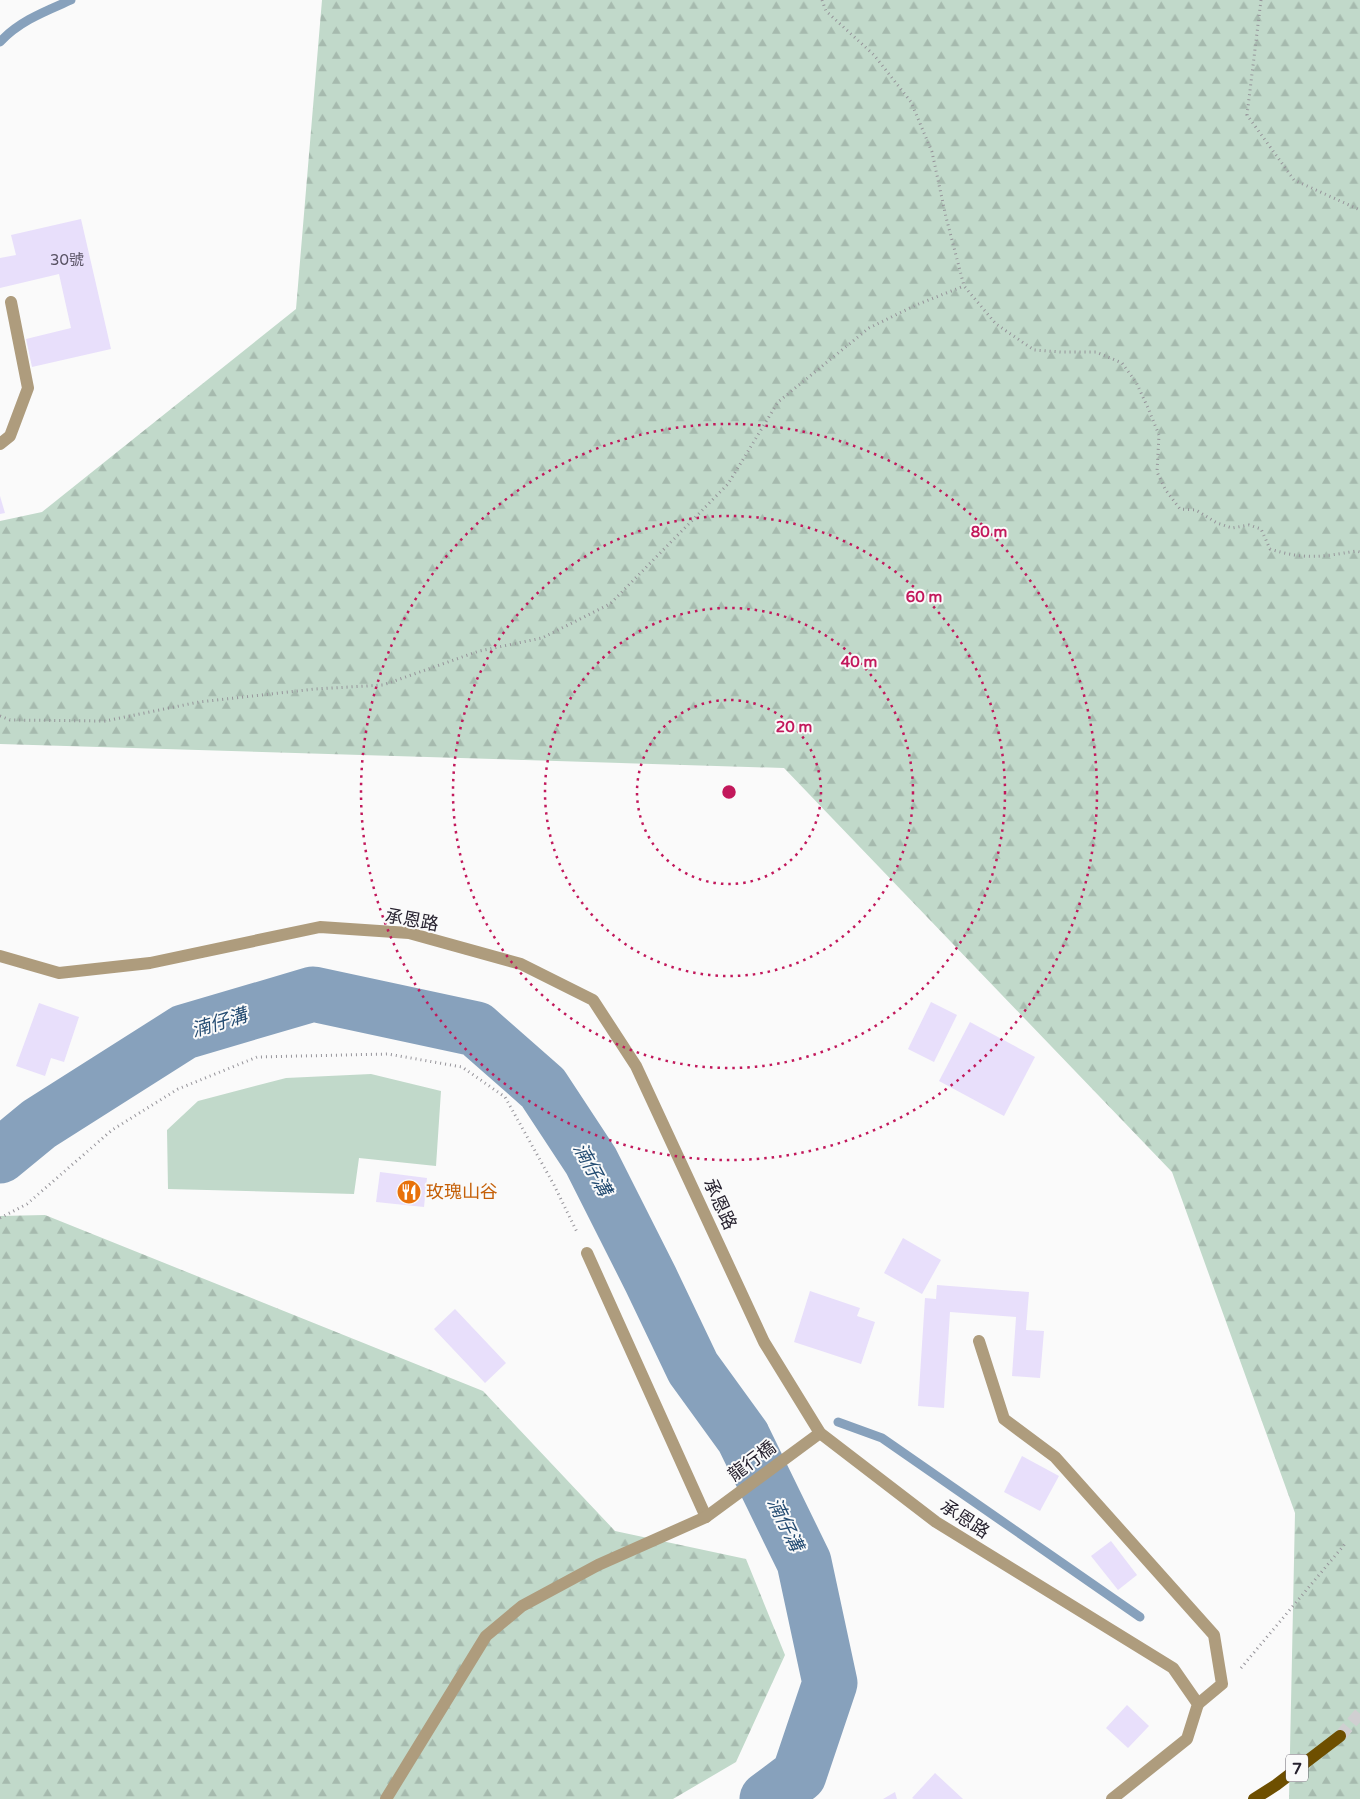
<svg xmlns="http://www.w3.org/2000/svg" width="1360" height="1799" font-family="'Varela Round','Noto Sans TC',sans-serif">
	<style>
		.forest { fill: url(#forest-firs) }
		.garden { fill: #c1d9ca }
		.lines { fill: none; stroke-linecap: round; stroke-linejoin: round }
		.stream { stroke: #87a1bc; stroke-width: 9 }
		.river { stroke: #87a1bc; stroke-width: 55 }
		.building { fill: #e8dffb }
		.primary-tunnel { stroke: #d0cfd1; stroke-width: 12; stroke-dasharray: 12 6; stroke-linecap: butt }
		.path { stroke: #96949a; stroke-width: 3; stroke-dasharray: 1 4; stroke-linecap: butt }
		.minor { stroke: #ae9c7d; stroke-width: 12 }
		.primary { stroke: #6e4f00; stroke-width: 12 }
		.ring { fill: none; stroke: #c2185b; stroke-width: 2.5; stroke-dasharray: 2.5 5 }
		.labels { text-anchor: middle; stroke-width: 4; stroke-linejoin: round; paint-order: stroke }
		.number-label { font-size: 15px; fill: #575162 }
		.shield { fill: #fafafa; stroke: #66636c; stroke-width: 1 }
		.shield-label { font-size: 16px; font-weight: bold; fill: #27222f }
		.street-label { font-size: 18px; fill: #27222f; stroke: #fafafa }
		.food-label { font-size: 18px; fill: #c56008; stroke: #fafafa; text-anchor: start }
		.water-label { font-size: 19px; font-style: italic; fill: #244c72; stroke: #fafafa }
		.centre { fill: #c2185b; stroke: #fafafa; stroke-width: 2.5 }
		.ring-label { font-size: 15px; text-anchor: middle; font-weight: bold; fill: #c2185b; stroke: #fafafa; stroke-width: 4; stroke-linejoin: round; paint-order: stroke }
	</style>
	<defs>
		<pattern id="forest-firs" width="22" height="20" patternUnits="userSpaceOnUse" patternTransform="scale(1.25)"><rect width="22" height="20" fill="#c1d9ca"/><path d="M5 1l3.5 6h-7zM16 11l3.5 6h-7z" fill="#a6baae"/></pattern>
	</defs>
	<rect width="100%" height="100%" fill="#fafafa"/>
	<g class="forest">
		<path d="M322 0H1360V1799H1289L1295 1513 1172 1172 784 768 0 744V521L42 512 296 309Z"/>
		<path d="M45 1215 483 1391 615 1531 746 1559 785 1655 736 1762 673 1799H0V1216Z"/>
	</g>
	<path class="garden" d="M371 1074 441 1091 436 1166 359 1158 354 1194 168 1189 167 1130 198 1101 286 1078Z"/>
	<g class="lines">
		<g class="stream">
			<path d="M0 42C19 21 46 11 71 0"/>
			<path d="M838 1422 882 1438 1140 1617"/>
			<path d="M743 1437 763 1426"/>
		</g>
		<path class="river" d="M0 1156 39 1124 184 1032 313 994 476 1029 543 1088 591 1161 651 1280 693 1368 743 1437 804 1562 830 1683 799 1775 767 1799"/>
	</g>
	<g class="building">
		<path d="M81 219 111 349 32 367 26 339 71 328 59 274 0 288V258L16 255 11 235Z"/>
		<path d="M0 496 5 513 0 514Z"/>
		<path d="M931 1002 957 1015 934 1062 908 1049Z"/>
		<path d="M39 1003 79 1017 64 1062 51 1058 45 1076 16 1066Z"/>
		<path d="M970 1022 1035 1057 1004 1116 939 1081Z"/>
		<path d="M380 1172 427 1178 424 1207 376 1202Z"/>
		<path d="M903 1238 941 1260 922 1294 884 1273Z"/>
		<path d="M937 1285 1029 1292 1026 1330 1044 1331 1040 1378 1012 1376 1016 1317 950 1312 944 1408 918 1406 925 1298 936 1299Z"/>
		<path d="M810 1291 860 1308 857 1316 875 1322 861 1364 794 1342Z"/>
		<path d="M455 1309 506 1363 485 1383 434 1329Z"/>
		<path d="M1022 1456 1059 1476 1040 1511 1004 1492Z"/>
		<path d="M1111 1541 1137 1575 1118 1590 1091 1556Z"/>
		<path d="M1127 1705 1149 1726 1128 1748 1106 1728Z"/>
		<path d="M935 1773 963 1799H914L912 1798Z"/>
		<path d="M895 1792 897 1799H883Z"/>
	</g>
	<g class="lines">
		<path class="primary-tunnel" d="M1340 1736 1360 1713"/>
		<g class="path">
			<path d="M822 0 826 11 874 55 911 102 932 152 946 217 964 286 996 324 1034 350 1061 352H1096L1122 363 1136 382 1148 408 1159 435 1157 472 1165 489 1180 509 1196 510 1217 523 1232 528 1249 525 1261 529 1270 549C1305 560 1321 557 1356 551L1360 552"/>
			<path d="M1261 0 1247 115 1294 180 1360 210"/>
			<path d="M0 716 10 720 105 721 199 702 315 689 383 685 479 651 542 638 610 604 728 484 778 402 869 328 916 305 964 286"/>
			<path d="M0 1218 27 1204 112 1130 178 1089 257 1057 388 1054 462 1067 505 1097 554 1185 578 1234"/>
			<path d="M1241 1668 1345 1544"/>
		</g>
		<g class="minor">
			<path d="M0 444 10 436 28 388 11 302"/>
			<path d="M0 956 59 973 150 963 320 927 409 933 521 964 593 1000 636 1066 764 1342 820 1433 936 1522 1173 1668 1198 1704 1187 1739 1112 1799"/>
			<path d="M587 1253 706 1517"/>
			<path d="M979 1341 1004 1419 1055 1457 1214 1635 1222 1684 1198 1704"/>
			<path d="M386 1799 486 1636 522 1606 598 1565 706 1517 820 1433"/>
		</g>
		<path class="primary" d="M1254 1799 1276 1785 1340 1736"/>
	</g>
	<g class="ring">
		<circle cx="729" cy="792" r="92"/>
		<circle cx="729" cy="792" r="184"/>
		<circle cx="729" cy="792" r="276"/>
		<circle cx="729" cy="792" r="368"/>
	</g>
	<defs>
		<symbol id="restaurant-disc" viewBox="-11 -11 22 22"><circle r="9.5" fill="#e8710a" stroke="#fafafa"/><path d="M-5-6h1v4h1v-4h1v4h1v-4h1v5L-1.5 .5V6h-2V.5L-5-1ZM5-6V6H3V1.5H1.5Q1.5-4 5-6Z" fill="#fff"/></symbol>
	</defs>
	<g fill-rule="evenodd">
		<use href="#restaurant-disc" x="395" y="1178" width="28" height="28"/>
	</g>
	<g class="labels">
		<g class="number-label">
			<text x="67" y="265">30號</text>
		</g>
		<rect class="shield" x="1286" y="1754.5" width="22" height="27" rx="4"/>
		<g class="shield-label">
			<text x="1297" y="1774">7</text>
		</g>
		<g class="street-label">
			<text transform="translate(412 920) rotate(10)" y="6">承恩路</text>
			<text transform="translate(720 1204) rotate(65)" y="6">承恩路</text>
			<text transform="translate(752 1461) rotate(-37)" y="6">龍行橋</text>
			<text transform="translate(965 1519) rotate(33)" y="6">承恩路</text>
		</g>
		<g class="food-label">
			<text x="426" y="1198">玫瑰山谷</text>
		</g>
		<g class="water-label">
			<text transform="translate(219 1022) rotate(-17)" y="7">湳仔溝</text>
			<text transform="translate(593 1169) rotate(61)" y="7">湳仔溝</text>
			<text transform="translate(786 1524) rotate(64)" y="7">湳仔溝</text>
		</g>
	</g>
	<circle cx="729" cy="792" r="8" class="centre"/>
	<g class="ring-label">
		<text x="989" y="537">80 m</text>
		<text x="924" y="602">60 m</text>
		<text x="859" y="667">40 m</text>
		<text x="794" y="732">20 m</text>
	</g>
</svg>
